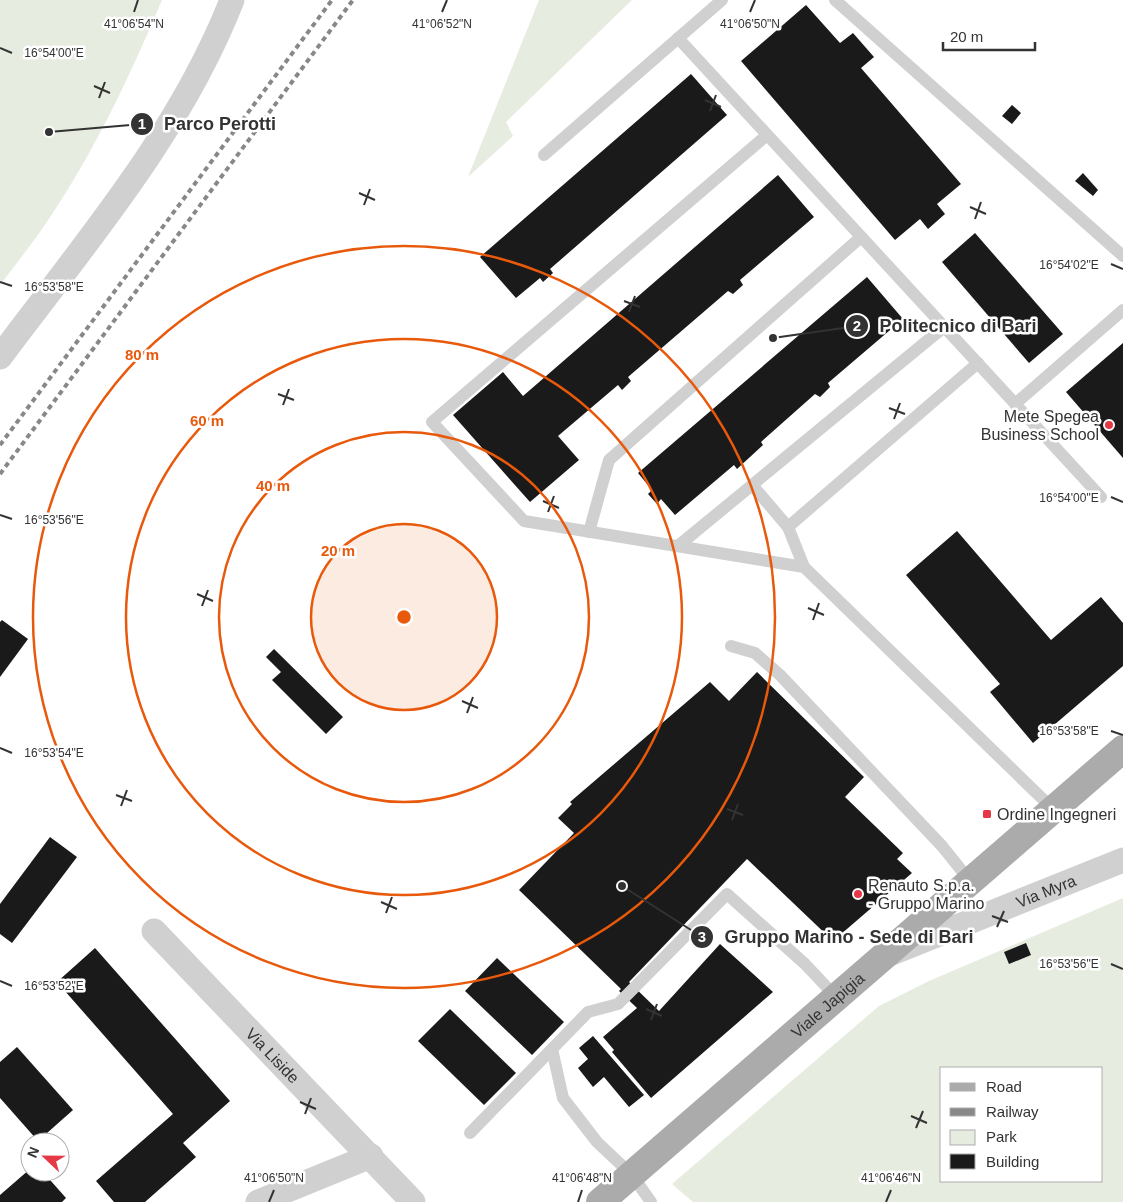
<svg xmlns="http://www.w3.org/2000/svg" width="1123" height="1202" font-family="Helvetica,sans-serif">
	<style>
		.green { fill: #e6ecdf; fill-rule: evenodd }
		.building { fill: #1a1a1a }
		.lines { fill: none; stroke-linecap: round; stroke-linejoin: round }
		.lane { stroke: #d0d0d0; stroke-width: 12 }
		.street { stroke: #d0d0d0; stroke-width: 25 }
		.primary { stroke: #ababab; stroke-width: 28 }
		.rail { stroke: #888; stroke-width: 4; stroke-dasharray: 5 4; stroke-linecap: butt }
		.ticks { fill: none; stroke: #333; stroke-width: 2 }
		.ring { fill: none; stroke: #e8590c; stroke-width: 2.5 }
		.poi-dot { fill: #e63946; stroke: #fff; stroke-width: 2 }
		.labels { text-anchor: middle; stroke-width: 5; stroke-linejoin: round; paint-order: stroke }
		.poi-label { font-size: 16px; fill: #333; stroke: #fff; text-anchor: start }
		.street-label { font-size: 16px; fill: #333; stroke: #fff }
		.ticks-label { font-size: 12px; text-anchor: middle; fill: #333; stroke: #fff; stroke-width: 5; stroke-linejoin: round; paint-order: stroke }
		.centre { fill: #e8590c; stroke: #fff; stroke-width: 2.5 }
		.ring-label { font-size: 15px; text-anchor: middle; font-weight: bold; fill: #e8590c; stroke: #fff; stroke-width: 5; stroke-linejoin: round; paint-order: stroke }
		.leader { fill: none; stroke: #333; stroke-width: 2 }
		.callout-dot { fill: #333; stroke: #fff; stroke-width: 2 }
		.mark-label { font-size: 15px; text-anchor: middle; font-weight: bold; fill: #fff }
		.callout-label { font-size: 18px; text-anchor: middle; font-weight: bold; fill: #333; stroke: #fff; stroke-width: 5; stroke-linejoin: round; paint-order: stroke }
	</style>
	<rect width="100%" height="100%" fill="#fff"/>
	<g class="green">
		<path d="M0 0H162C132 71 98 144 56 208 39 235 19 260 0 285Z"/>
		<path d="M539 0H632L506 122 513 136 468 177Z"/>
		<path d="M1123 898V1202H693L672 1184 879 1006 929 981ZM942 1068H1102V1181H942Z"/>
	</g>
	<g class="building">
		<path d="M806 5 840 43 853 33 874 57 861 68 961 184 937 204 945 214 928 229 920 219 895 240 741 61Z"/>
		<path d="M691 74 727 115 550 269 553 273 543 282 540 278 516 298 480 257Z"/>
		<path d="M1012 105 1021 113 1012 124 1002 116Z"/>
		<path d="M1083 173 1098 190 1093 196 1075 181Z"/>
		<path d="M778 175 814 217 740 280 743 285 733 294 728 291 628 377 631 381 622 390 618 385 558 436 579 460 530 502 453 415 503 372 523 396Z"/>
		<path d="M975 233 1063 334 1029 363 942 262Z"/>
		<path d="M867 277 903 319 828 383 830 387 820 397 815 394 761 442 763 445 737 469 734 465 675 515 661 499 657 504 648 494 652 490 638 473Z"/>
		<path d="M1123 343V458L1066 392Z"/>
		<path d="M957 531 1051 640 1101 597 1123 623V666L1033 743 990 692 1000 684 906 575Z"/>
		<path d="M2 620 28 639 0 677V622Z"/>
		<path d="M274 649 343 717 326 734 272 680 281 672 266 657Z"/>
		<path d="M757 672 864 777 845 797 903 853 897 859 912 873 833 941 747 859 629 982 659 1011 720 944 773 992 651 1098 612 1052 614 1050 603 1037 637 1008 619 991 621 989 519 890 574 833 558 818 572 804 570 802 710 682 729 701Z"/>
		<path d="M50 837 77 857 12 943 0 934V904Z"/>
		<path d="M1026 943 1031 955 1009 964 1004 952Z"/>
		<path d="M95 948 230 1101 183 1143 196 1157 145 1202H114L96 1181 173 1114 57 982Z"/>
		<path d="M497 958 564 1022 532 1055 465 991Z"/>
		<path d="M450 1009 516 1073 484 1105 418 1041Z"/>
		<path d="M593 1036 644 1095 629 1107 604 1077 593 1087 578 1068 588 1059 579 1048Z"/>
		<path d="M17 1047 73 1110 38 1141 0 1098V1062Z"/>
		<path d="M30 1169V1172H43L66 1198 62 1202H0V1195Z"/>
	</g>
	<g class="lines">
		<g class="lane">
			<path d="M835 0 1123 256"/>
			<path d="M678 38 1101 497"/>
			<path d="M767 135 432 422 524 521 804 567 1053 809"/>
			<path d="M544 155 722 0"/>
			<path d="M1015 404 1123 310"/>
			<path d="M753 486 788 527"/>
			<path d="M589 532 609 460 861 237"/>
			<path d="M678 546 944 327"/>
			<path d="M804 567 788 527 978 363"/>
			<path d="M731 646 755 653 780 675 942 846 970 881"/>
			<path d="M552 1049 563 1098 597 1142 632 1175 651 1202"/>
			<path d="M470 1133 588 1012 618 1004 727 894 805 964 837 998"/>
		</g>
		<g class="street">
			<path d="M0 357C85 243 180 133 232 0"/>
			<path id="s1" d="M154 931 413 1202"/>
			<path id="s2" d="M892 953 1123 860"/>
			<path d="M258 1202 371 1156"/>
		</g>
		<path class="primary" id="s3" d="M600 1202 1123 749"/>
		<g class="rail">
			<path d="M0 445 332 0"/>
			<path d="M0 474 353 0"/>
		</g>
	</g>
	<path class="ticks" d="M134 12 138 0M442 12 447 0M750 12 755 0M0 48 12 53M94 86 110 93M99 98 105 82M705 100 721 107M710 111 716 95M359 193 375 200M364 205 370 189M970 207 986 214M975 219 981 202M1111 264 1123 269M0 282 12 286M624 301 640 307M629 312 635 296M278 394 294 400M283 405 289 389M889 408 905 414M894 419 900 403M1111 497 1123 502M543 501 559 508M548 512 554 496M0 515 12 519M197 594 213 601M202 606 208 590M808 608 824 615M813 620 819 603M462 701 478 708M467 713 473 697M1111 731 1123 735M0 748 12 753M116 795 132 801M121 806 127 790M727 809 743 815M732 820 738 804M381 902 397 909M386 913 392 897M992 916 1008 922M997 927 1004 911M1111 964 1123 969M0 981 12 986M646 1009 662 1016M651 1020 657 1004M300 1102 316 1109M305 1114 311 1098M911 1116 927 1123M916 1128 923 1111M269 1202 274 1190M578 1202 582 1190M886 1202 891 1190"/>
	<circle cx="404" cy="617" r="93" fill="#e8590c" fill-opacity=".12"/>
	<g class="ring">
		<circle cx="404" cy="617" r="93"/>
		<circle cx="404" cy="617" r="185"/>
		<circle cx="404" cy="617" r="278"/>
		<circle cx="404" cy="617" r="371"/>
	</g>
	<g class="poi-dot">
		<circle cx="1109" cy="425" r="5"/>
		<rect x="982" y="809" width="10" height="10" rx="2.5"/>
		<circle cx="858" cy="894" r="5"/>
	</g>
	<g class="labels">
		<g class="poi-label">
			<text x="1099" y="422" text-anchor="end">Mete Spegea<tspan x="1099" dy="18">Business School</tspan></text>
			<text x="997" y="820">Ordine Ingegneri</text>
			<text x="868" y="891">Renauto S.p.a.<tspan x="868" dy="18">- Gruppo Marino</tspan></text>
		</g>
		<g class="street-label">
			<text dy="6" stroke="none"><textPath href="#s2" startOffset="166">Via Myra</textPath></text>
			<text dy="6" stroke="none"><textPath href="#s3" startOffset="301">Viale Japigia</textPath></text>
			<text dy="6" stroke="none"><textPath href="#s1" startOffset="172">Via Liside</textPath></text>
		</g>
	</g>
	<g class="ticks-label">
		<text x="750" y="28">41°06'50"N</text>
		<text x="134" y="28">41°06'54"N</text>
		<text x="442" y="28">41°06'52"N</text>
		<text x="54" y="57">16°54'00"E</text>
		<text x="1069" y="269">16°54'02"E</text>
		<text x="54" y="291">16°53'58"E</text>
		<text x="1069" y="502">16°54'00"E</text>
		<text x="54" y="524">16°53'56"E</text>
		<text x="1069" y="735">16°53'58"E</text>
		<text x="54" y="757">16°53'54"E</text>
		<text x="1069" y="968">16°53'56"E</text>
		<text x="54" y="990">16°53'52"E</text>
		<text x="274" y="1182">41°06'50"N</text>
		<text x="582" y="1182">41°06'48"N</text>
		<text x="891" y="1182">41°06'46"N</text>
	</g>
	<circle cx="404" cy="617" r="8" class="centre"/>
	<g class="ring-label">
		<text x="142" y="360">80 m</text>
		<text x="207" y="426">60 m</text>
		<text x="273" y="491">40 m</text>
		<text x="338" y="556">20 m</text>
	</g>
	<path class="leader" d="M49 132L142 124M773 338L857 326M622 886L702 937"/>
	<g class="callout-dot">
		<circle cx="49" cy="132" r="5"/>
		<circle cx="773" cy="338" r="5"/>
		<circle cx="622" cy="886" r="5"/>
		<circle cx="142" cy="124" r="12"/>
		<circle cx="857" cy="326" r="12"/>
		<circle cx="702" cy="937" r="12"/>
	</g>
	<g class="mark-label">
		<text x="142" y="129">1</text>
		<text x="857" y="331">2</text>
		<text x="702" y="942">3</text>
	</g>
	<g class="callout-label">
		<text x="220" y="130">Parco Perotti</text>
		<text x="958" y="332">Politecnico di Bari</text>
		<text x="849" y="943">Gruppo Marino - Sede di Bari</text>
	</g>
	<rect x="940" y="1067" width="162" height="115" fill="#ffffff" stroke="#adadad"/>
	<rect x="950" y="1083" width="25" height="8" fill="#ababab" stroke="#adadad"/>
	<text x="986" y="1092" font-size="15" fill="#333333">Road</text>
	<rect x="950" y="1108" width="25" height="8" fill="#888888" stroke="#adadad"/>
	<text x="986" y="1117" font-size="15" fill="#333333">Railway</text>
	<rect x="950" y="1130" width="25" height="15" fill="#e6ecdf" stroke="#adadad"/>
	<text x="986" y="1142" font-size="15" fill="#333333">Park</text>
	<rect x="950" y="1154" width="25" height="15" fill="#1a1a1a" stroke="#adadad"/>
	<text x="986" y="1167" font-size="15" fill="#333333">Building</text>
	<g transform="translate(45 1157) rotate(292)"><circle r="24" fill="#ffffff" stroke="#adadad"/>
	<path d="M0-4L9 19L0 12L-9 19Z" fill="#e63946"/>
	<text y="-8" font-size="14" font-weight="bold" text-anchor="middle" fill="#333333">N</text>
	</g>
	<path d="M943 42v8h92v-8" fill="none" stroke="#333333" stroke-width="2.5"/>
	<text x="950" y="42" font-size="15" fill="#333333" stroke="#ffffff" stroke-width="4" paint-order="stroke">20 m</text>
</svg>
